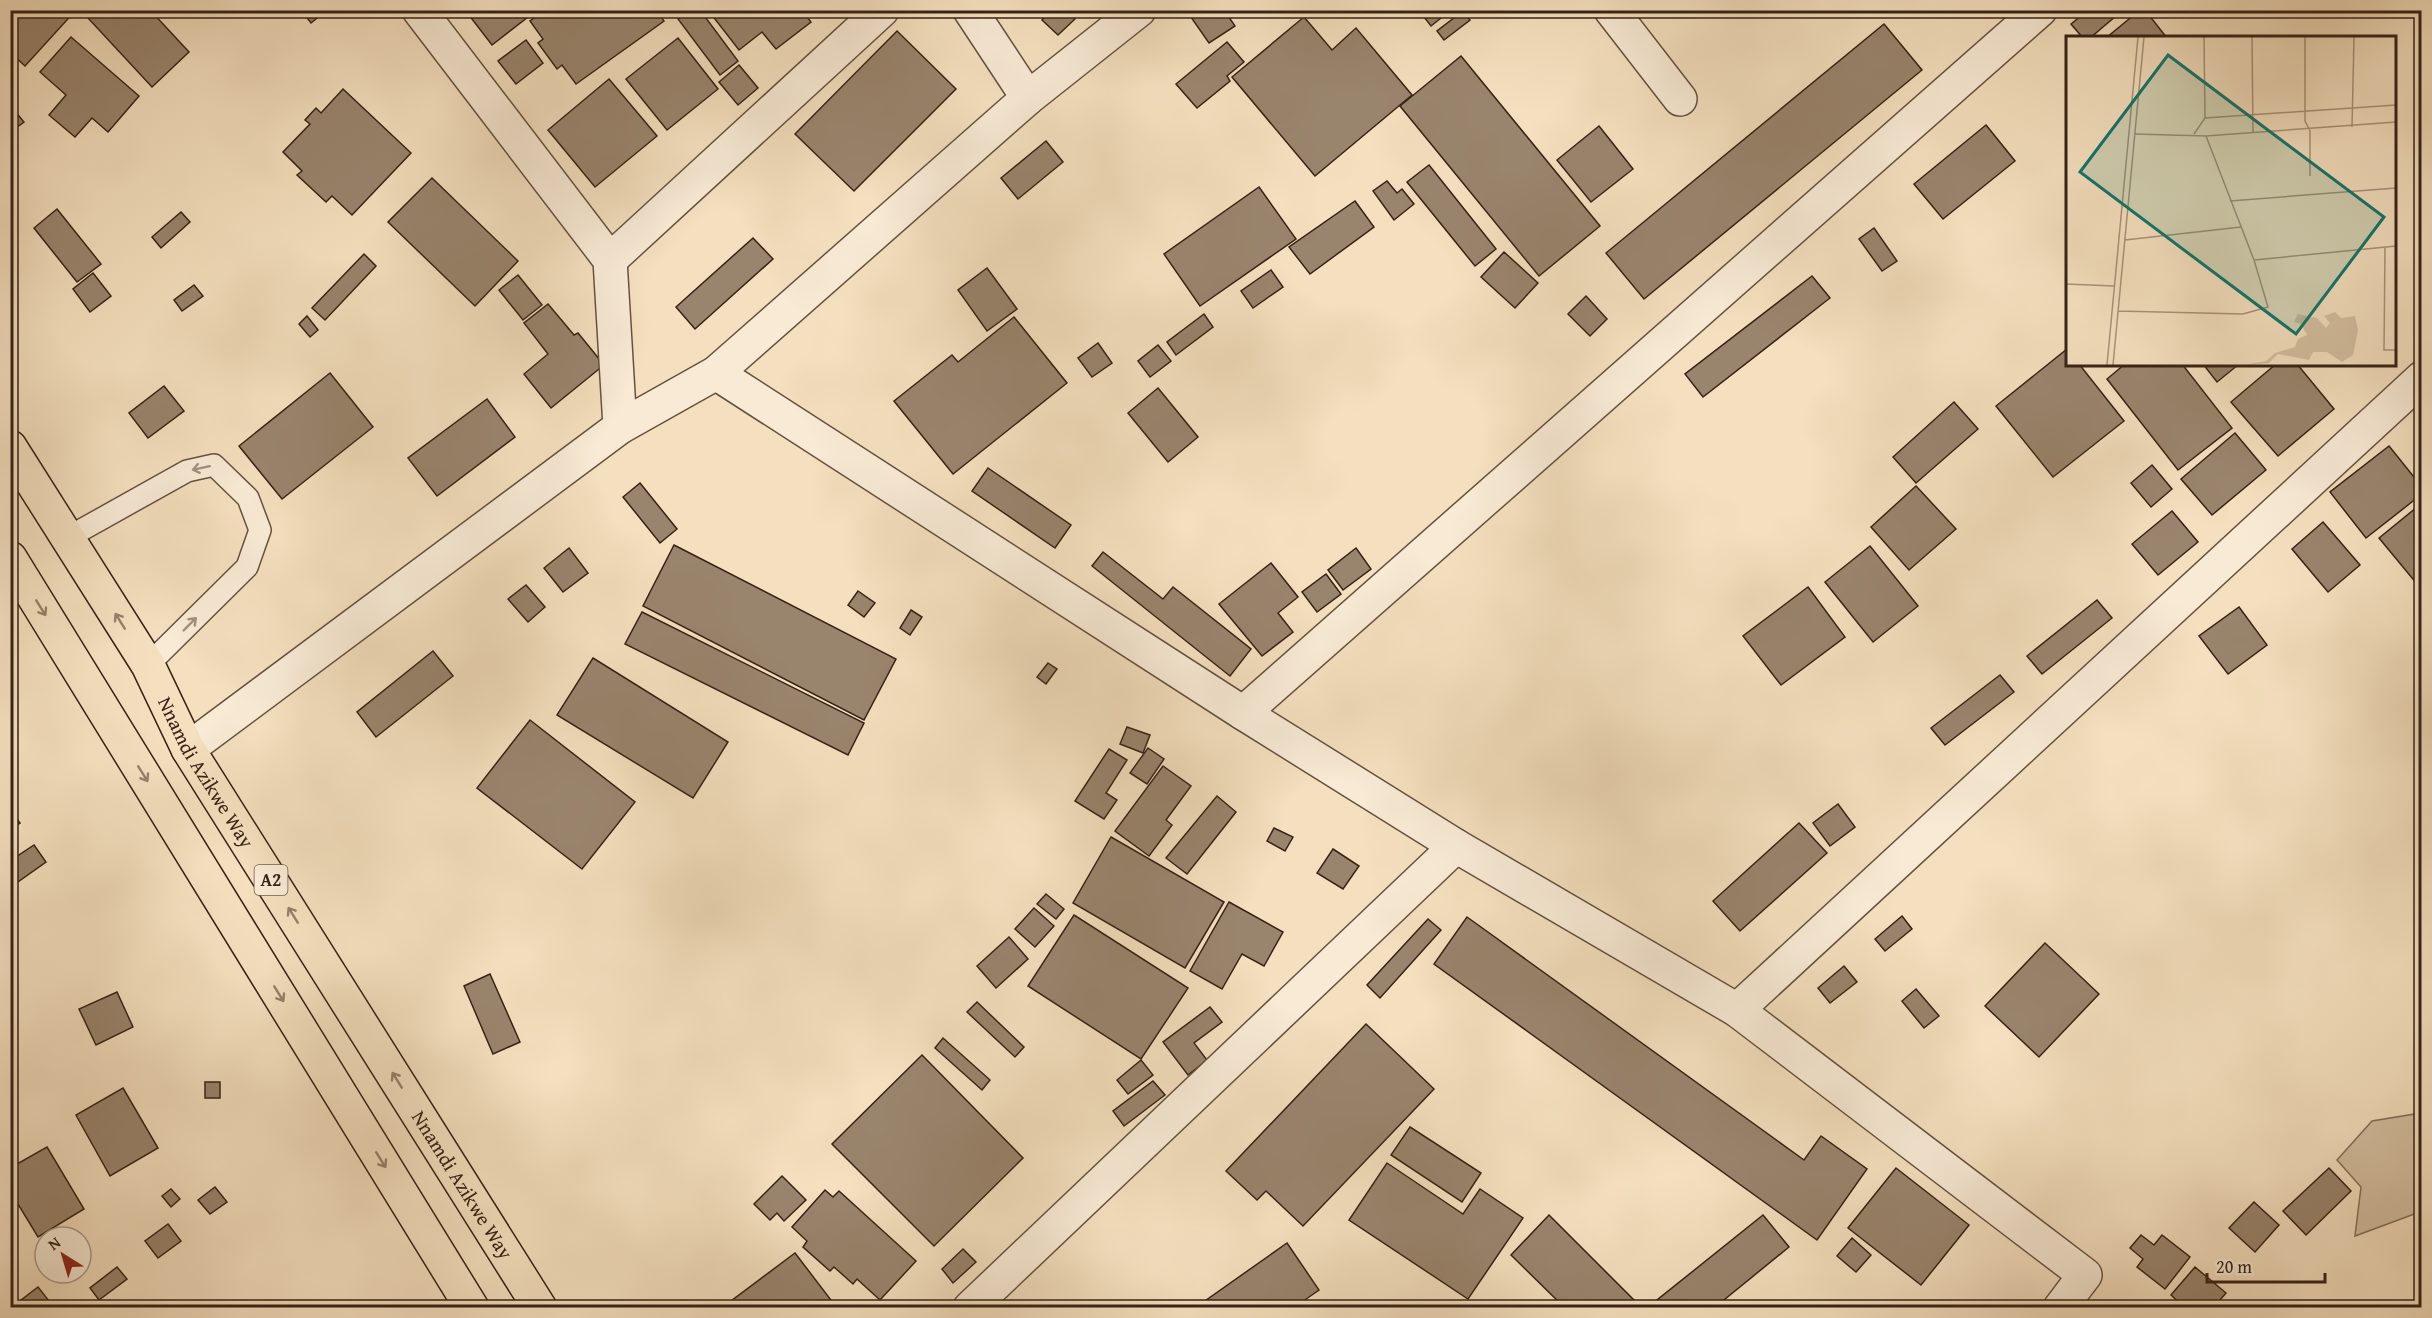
<svg xmlns="http://www.w3.org/2000/svg" width="2432" height="1318" font-family="'Gentium Book Plus',serif">
	<style>
		.green { fill: #d4bfa1; stroke: #85705c; stroke-width: 1.5 }
		.building { fill: #99846d; stroke: #362216; stroke-width: 1.5 }
		.lines { fill: none; stroke-linecap: round; stroke-linejoin: round }
		.lane-casing { stroke: #665140; stroke-width: 24 }
		.street-casing { stroke: #665140; stroke-width: 36 }
		.highway-casing { stroke: #362216; stroke-width: 36 }
		.lane { stroke: #f8ead5; stroke-width: 21 }
		.street { stroke: #f8ead5; stroke-width: 33 }
		.highway { stroke: #f4dfbe; stroke-width: 33 }
		.oneway { stroke: #a1907f }
		.oneway2 { stroke: #95806a }
		.labels { text-anchor: middle; stroke-width: 6; stroke-linejoin: round; paint-order: stroke }
		.shield { fill: #f8ead5; stroke: #705e4f; stroke-width: 1.5 }
		.shield-label { font-size: 18px; font-weight: bold; fill: #362216 }
		.street-label { font-size: 20px; fill: #362216; stroke: #f8ead5 }
		.inset-road { fill: none; stroke: #a8937b; stroke-width: 1.5 }
		.view { fill: #0f766e; fill-opacity: 0.15; stroke: #0f766e; stroke-width: 3 }
		.inset-edge { fill: none; stroke: #362216; stroke-width: 3 }
	</style>
	<rect width="100%" height="100%" fill="#f4dfbe"/>
	<filter id="stains"><feTurbulence type="fractalNoise" baseFrequency=".00333" numOctaves="4"/><feColorMatrix values="0 0 0 0 .2 0 0 0 0 .09 0 0 0 0 .02 0 0 0 .5 -.17"/></filter>
	<radialGradient id="worn" r=".72"><stop offset=".6" stop-color="#630" stop-opacity="0"/><stop offset="1" stop-color="#630" stop-opacity=".3"/></radialGradient>
	<path class="green" d="M2421 1113V1225L2417 1213 2355 1236 2361 1187 2337 1160 2372 1121Z"/>
	<g class="building">
		<path d="M21 10H76L25 66 10 52V22Z"/>
		<path d="M95 10H150L189 52 152 87 88 18Z"/>
		<path d="M301 10H327L311 23Z"/>
		<path d="M465 10H537L492 45Z"/>
		<path d="M545 10H657L664 21 576 84 562 65 557 69 538 43 543 39 530 21Z"/>
		<path d="M690 10H700L738 61 720 75 678 19Z"/>
		<path d="M708 10H802L811 22 776 49 762 32 739 50Z"/>
		<path d="M1051 10H1068L1075 19 1058 35 1042 20Z"/>
		<path d="M1186 10H1224L1235 26 1209 43Z"/>
		<path d="M1433 10H1451L1431 26 1424 17Z"/>
		<path d="M2088 10H2123L2090 38H2083L2071 24Z"/>
		<path d="M2140 10H2145L2167 38H2106Z"/>
		<path d="M1463 11 1470 20 1444 40 1437 31Z"/>
		<path d="M1304 17 1332 50 1356 28 1412 95 1315 176 1232 77Z"/>
		<path d="M1884 24 1922 70 1644 299 1606 253Z"/>
		<path d="M897 31 956 89 854 191 795 134Z"/>
		<path d="M71 37 139 96 108 132 92 118 75 137 49 115 66 95 40 72Z"/>
		<path d="M678 38 718 89 667 130 626 79Z"/>
		<path d="M526 40 543 63 516 84 498 61Z"/>
		<path d="M1227 42 1244 62 1227 76 1230 81 1197 108 1176 84Z"/>
		<path d="M1461 56 1600 226 1539 276 1400 106Z"/>
		<path d="M739 65 758 88 738 105 719 82Z"/>
		<path d="M609 79 657 136 595 187 548 130Z"/>
		<path d="M343 89 411 153 352 215 332 196 326 202 297 175 302 171 283 152 310 124 305 120 316 108 321 113Z"/>
		<path d="M10 105 24 122 10 132Z"/>
		<path d="M1986 125 2015 161 1943 219 1914 184Z"/>
		<path d="M1599 126 1633 169 1591 202 1557 160Z"/>
		<path d="M1046 141 1063 162 1018 199 1001 178Z"/>
		<path d="M1429 165 1496 249 1475 266 1407 182Z"/>
		<path d="M432 178 518 261 475 306 388 222Z"/>
		<path d="M1387 181 1397 193 1402 189 1414 204 1394 220 1373 191Z"/>
		<path d="M1259 187 1296 239 1200 306 1164 254Z"/>
		<path d="M1355 201 1374 227 1310 274 1289 247Z"/>
		<path d="M57 209 101 264 77 282 34 228Z"/>
		<path d="M181 212 190 222 161 248 152 237Z"/>
		<path d="M1874 228 1897 261 1882 271 1859 239Z"/>
		<path d="M753 238 773 259 695 329 676 307Z"/>
		<path d="M1504 252 1538 283 1515 308 1481 277Z"/>
		<path d="M364 254 376 266 325 320 312 308Z"/>
		<path d="M987 268 1017 309 987 331 958 290Z"/>
		<path d="M1271 270 1283 287 1253 308 1241 291Z"/>
		<path d="M93 273 111 296 90 312 73 289Z"/>
		<path d="M518 275 542 305 523 320 499 290Z"/>
		<path d="M1812 276 1830 298 1703 397 1685 374Z"/>
		<path d="M194 285 203 296 182 311 174 300Z"/>
		<path d="M1586 296 1607 319 1590 336 1568 314Z"/>
		<path d="M548 304 574 335 578 333 604 365 551 408 524 374 548 354 524 323Z"/>
		<path d="M1204 314 1213 327 1176 355 1167 342Z"/>
		<path d="M307 316 318 330 310 337 299 324Z"/>
		<path d="M1014 317 1067 383 953 474 894 401 952 355 958 362Z"/>
		<path d="M1098 343 1112 363 1092 377 1078 358Z"/>
		<path d="M1158 345 1171 361 1150 377 1138 361Z"/>
		<path d="M2067 349 2068 364H2079L2124 421 2053 477 1996 406Z"/>
		<path d="M2125 364H2182L2232 428 2178 470 2107 379Z"/>
		<path d="M2203 364H2239L2217 382Z"/>
		<path d="M2276 364H2297L2334 409 2278 456 2231 402Z"/>
		<path d="M330 373 373 427 282 499 239 446Z"/>
		<path d="M164 386 184 411 148 438 129 413Z"/>
		<path d="M1158 388 1198 437 1168 462 1128 413Z"/>
		<path d="M487 399 515 437 437 496 408 458Z"/>
		<path d="M1954 402 1978 429 1916 483 1893 457Z"/>
		<path d="M2235 433 2266 470 2212 515 2181 479Z"/>
		<path d="M2389 446 2422 487V494L2366 538 2330 492Z"/>
		<path d="M2152 465 2172 489 2151 507 2131 483Z"/>
		<path d="M988 468 1071 525 1055 548 972 491Z"/>
		<path d="M640 483 677 529 660 543 623 497Z"/>
		<path d="M1916 486 1956 529 1909 570 1871 527Z"/>
		<path d="M2422 503V590L2379 538Z"/>
		<path d="M2172 511 2198 542 2158 575 2132 544Z"/>
		<path d="M2323 522 2360 565 2328 592 2292 549Z"/>
		<path d="M674 545 896 659 864 720 643 606Z"/>
		<path d="M1870 546 1918 606 1873 642 1825 582Z"/>
		<path d="M569 548 588 573 563 592 544 568Z"/>
		<path d="M1356 548 1371 569 1343 590 1328 570Z"/>
		<path d="M1103 552 1163 599 1173 587 1251 649 1230 676 1092 566Z"/>
		<path d="M1271 563 1298 597 1278 613 1293 632 1262 656 1219 604Z"/>
		<path d="M1326 574 1341 594 1317 612 1302 592Z"/>
		<path d="M526 585 545 607 528 622 508 599Z"/>
		<path d="M1808 587 1845 637 1781 685 1743 636Z"/>
		<path d="M858 591 875 603 864 617 848 605Z"/>
		<path d="M2097 600 2112 618 2042 674 2027 656Z"/>
		<path d="M2239 607 2267 645 2228 674 2199 636Z"/>
		<path d="M911 610 922 617 910 635 900 628Z"/>
		<path d="M642 612 864 723 848 755 625 644Z"/>
		<path d="M433 651 453 676 376 737 357 712Z"/>
		<path d="M593 658 728 742 693 798 557 715Z"/>
		<path d="M1048 663 1057 669 1046 684 1037 677Z"/>
		<path d="M2000 675 2014 692 1945 745 1931 728Z"/>
		<path d="M530 720 635 802 582 869 477 788Z"/>
		<path d="M1127 727 1150 735 1143 753 1120 744Z"/>
		<path d="M1148 748 1164 759 1147 784 1130 773Z"/>
		<path d="M1109 749 1127 760 1106 793 1117 800 1104 819 1075 801Z"/>
		<path d="M1163 766 1191 786 1166 820 1172 825 1149 856 1115 831Z"/>
		<path d="M1217 796 1236 812 1187 874 1166 858Z"/>
		<path d="M1838 804 1855 827 1830 846 1813 823Z"/>
		<path d="M10 809 20 823 10 830Z"/>
		<path d="M1799 823 1827 853 1740 931 1713 901Z"/>
		<path d="M1274 828 1293 837 1285 851 1267 841Z"/>
		<path d="M1111 837 1224 902 1185 968 1073 903Z"/>
		<path d="M34 845 46 862 15 884 10 877V861Z"/>
		<path d="M1333 849 1359 866 1343 889 1317 873Z"/>
		<path d="M1046 894 1064 909 1056 919 1037 904Z"/>
		<path d="M1229 902 1283 932 1264 966 1242 954 1222 989 1190 971Z"/>
		<path d="M1034 908 1054 926 1035 947 1015 929Z"/>
		<path d="M1074 915 1188 988 1141 1059 1028 986Z"/>
		<path d="M1902 916 1912 929 1885 951 1875 939Z"/>
		<path d="M1467 917 1804 1160 1821 1136 1867 1169 1817 1240 1434 964Z"/>
		<path d="M1428 919 1441 930 1380 998 1367 985Z"/>
		<path d="M1009 937 1028 959 996 988 977 966Z"/>
		<path d="M2045 943 2099 994 2039 1057 1985 1006Z"/>
		<path d="M1844 966 1857 982 1830 1003 1818 988Z"/>
		<path d="M490 974 520 1042 493 1054 464 986Z"/>
		<path d="M1916 989 1939 1016 1924 1028 1902 1001Z"/>
		<path d="M117 992 133 1027 96 1045 79 1009Z"/>
		<path d="M977 1002 1024 1047 1015 1057 967 1012Z"/>
		<path d="M1210 1007 1222 1022 1194 1043 1207 1060 1188 1075 1163 1042Z"/>
		<path d="M1366 1024 1434 1089 1303 1226 1266 1191 1257 1200 1226 1171Z"/>
		<path d="M943 1038 990 1080 982 1090 935 1048Z"/>
		<path d="M922 1055 1023 1158 934 1246 832 1144Z"/>
		<path d="M1141 1060 1153 1075 1128 1094 1117 1080Z"/>
		<path d="M1153 1081 1165 1095 1124 1126 1113 1111Z"/>
		<rect x="205" y="1082" width="15" height="16"/>
		<path d="M123 1088 158 1148 110 1176 76 1115Z"/>
		<path d="M1410 1127 1481 1173 1462 1202 1391 1155Z"/>
		<path d="M47 1147 84 1209 38 1237 10 1191V1168Z"/>
		<path d="M1387 1163 1463 1214 1480 1189 1523 1218 1468 1299 1349 1220Z"/>
		<path d="M1896 1168 1969 1225 1921 1285 1848 1228Z"/>
		<path d="M2329 1168 2351 1191 2306 1235 2283 1211Z"/>
		<path d="M782 1176 806 1200 784 1221 777 1213 770 1220 754 1204Z"/>
		<path d="M215 1187 227 1202 210 1214 198 1200Z"/>
		<path d="M171 1189 180 1199 171 1207 162 1196Z"/>
		<path d="M825 1190 833 1197 839 1191 916 1261 880 1300 857 1279 853 1284 834 1267 830 1271 803 1247 807 1241 792 1227Z"/>
		<path d="M2254 1202 2279 1225 2255 1252 2229 1228Z"/>
		<path d="M1549 1215 1642 1308H1565L1511 1255Z"/>
		<path d="M1763 1215 1789 1247 1714 1308H1655L1652 1304Z"/>
		<path d="M168 1224 181 1241 158 1258 145 1241Z"/>
		<path d="M2141 1235 2154 1245 2162 1235 2190 1257 2165 1289 2137 1267 2143 1259 2130 1248Z"/>
		<path d="M1852 1238 1871 1255 1856 1272 1837 1256Z"/>
		<path d="M1287 1243 1319 1290 1309 1297 1294 1308H1195Z"/>
		<path d="M963 1249 976 1262 953 1283 942 1269Z"/>
		<path d="M795 1253 837 1308H736L731 1301Z"/>
		<path d="M117 1267 127 1279 99 1300 90 1288Z"/>
		<path d="M2195 1267 2226 1293 2213 1308H2185L2171 1295Z"/>
		<path d="M38 1287 49 1301 40 1308H19L16 1304Z"/>
	</g>
	<g class="lines">
		<defs>
			<path id="lane" d="M67 538 187 471 214 465 248 498 260 530 247 567 148 665"/>
			<g id="street">
				<path d="M419 10 610 260 620 427"/>
				<path d="M970 10 1028 98"/>
				<path d="M1611 10 1680 99"/>
				<path d="M610 260 882 10"/>
				<path d="M716 373 1243 713 1456 846 1737 1010 2085 1275 2060 1308"/>
				<path d="M1243 713 2040 10"/>
				<path d="M188 749 620 427 716 373 1028 98 1139 10"/>
				<path d="M1737 1010 2422 378"/>
				<path d="M970 1308 1456 846"/>
			</g>
			<g id="highway">
				<path id="s1" d="M10 447 148 665 188 749 540 1308"/>
				<path d="M10 558 472 1308"/>
			</g>
		</defs>
		<use href="#lane" class="lane-casing"/>
		<use href="#street" class="street-casing"/>
		<use href="#highway" class="highway-casing"/>
		<use href="#lane" class="lane"/>
		<use href="#street" class="street"/>
		<use href="#highway" class="highway"/>
	</g>
	<defs><path id="oneway-shaft" d="M-6 0H5M1.5-3L5.5 0L1.5 3" fill="none" stroke-width="1.6" stroke-linecap="round" stroke-linejoin="round" transform="scale(1.5)"/></defs>
	<g class="oneway">
		<use href="#oneway-shaft" transform="translate(201 468) rotate(168)"/>
		<use href="#oneway-shaft" transform="translate(190 624) rotate(-45)"/>
	</g>
	<g class="oneway2">
		<use href="#oneway-shaft" transform="translate(41 608) rotate(58)"/>
		<use href="#oneway-shaft" transform="translate(120 621) rotate(-122)"/>
		<use href="#oneway-shaft" transform="translate(143 774) rotate(58)"/>
		<use href="#oneway-shaft" transform="translate(293 915) rotate(-122)"/>
		<use href="#oneway-shaft" transform="translate(279 994) rotate(58)"/>
		<use href="#oneway-shaft" transform="translate(397 1080) rotate(-122)"/>
		<use href="#oneway-shaft" transform="translate(381 1160) rotate(58)"/>
	</g>
	<g class="labels">
		<rect class="shield" x="254.5" y="865" width="33" height="30" rx="4.5"/>
		<g class="shield-label">
			<text x="271" y="886">A2</text>
		</g>
		<g class="street-label">
			<text dy="7" stroke="none"><textPath href="#s1" startOffset="380">Nnamdi Azikwe Way</textPath></text>
			<text dy="7" stroke="none"><textPath href="#s1" startOffset="866">Nnamdi Azikwe Way</textPath></text>
		</g>
	</g>
	<g transform="translate(2066 36)">
		<rect width="330" height="330" fill="#f4dfbe"/>
		<path d="M269 276 275 282 289 280 292 294 287 319 276 326 261 316H247L243 324 212 318 203 327 178 329 200 325 209 317 229 311 232 303 241 299 235 288 228 286 232 278 251 282 260 292 264 287 258 280Z" fill="#d4bfa1"/>
		<path class="inset-road" d="M186 1 187 96M239 1V85L244 95V140M139 82 330 69M286 91 288 1M68 98 140 100 330 86M128 98 139 82 138 1M164 165 330 152M59 204 175 191M319 211 318 314H330M188 224 330 210M0 248 48 250M52 275 177 278 202 271 188 224 140 100M41 329 72 1M47 329 78 1"/>
		<path class="view" d="M102 19 318 181 230 298 14 136Z"/>
		<rect width="330" height="330" class="inset-edge"/>
	</g>
	<rect width="2432" height="1318" fill="none" stroke="#f4dfbe" stroke-width="36"/>
	<rect x="12" y="12" width="2408" height="1294" fill="none" stroke="#362216" stroke-width="3"/>
	<rect x="18" y="18" width="2396" height="1282" fill="none" stroke="#362216" stroke-width="1.5"/>
	<g transform="translate(63 1255) rotate(323)"><circle r="28" fill="#f8ead5" stroke="#aa9a89" stroke-width="1.5"/>
	<path d="M0-4.5L10 22L0 15L-10 22Z" fill="#8f2418"/>
	<text y="-9" font-size="16" font-weight="bold" text-anchor="middle" fill="#362216">N</text>
	</g>
	<path d="M2207 1273v9h118v-9" fill="none" stroke="#362216" stroke-width="3"/>
	<text x="2216" y="1273" font-size="18" fill="#362216" stroke="#f8ead5" stroke-width="4.5" paint-order="stroke">20 m</text>
	<rect width="100%" height="100%" filter="url(#stains)"/>
	<rect width="100%" height="100%" fill="url(#worn)"/>
</svg>
